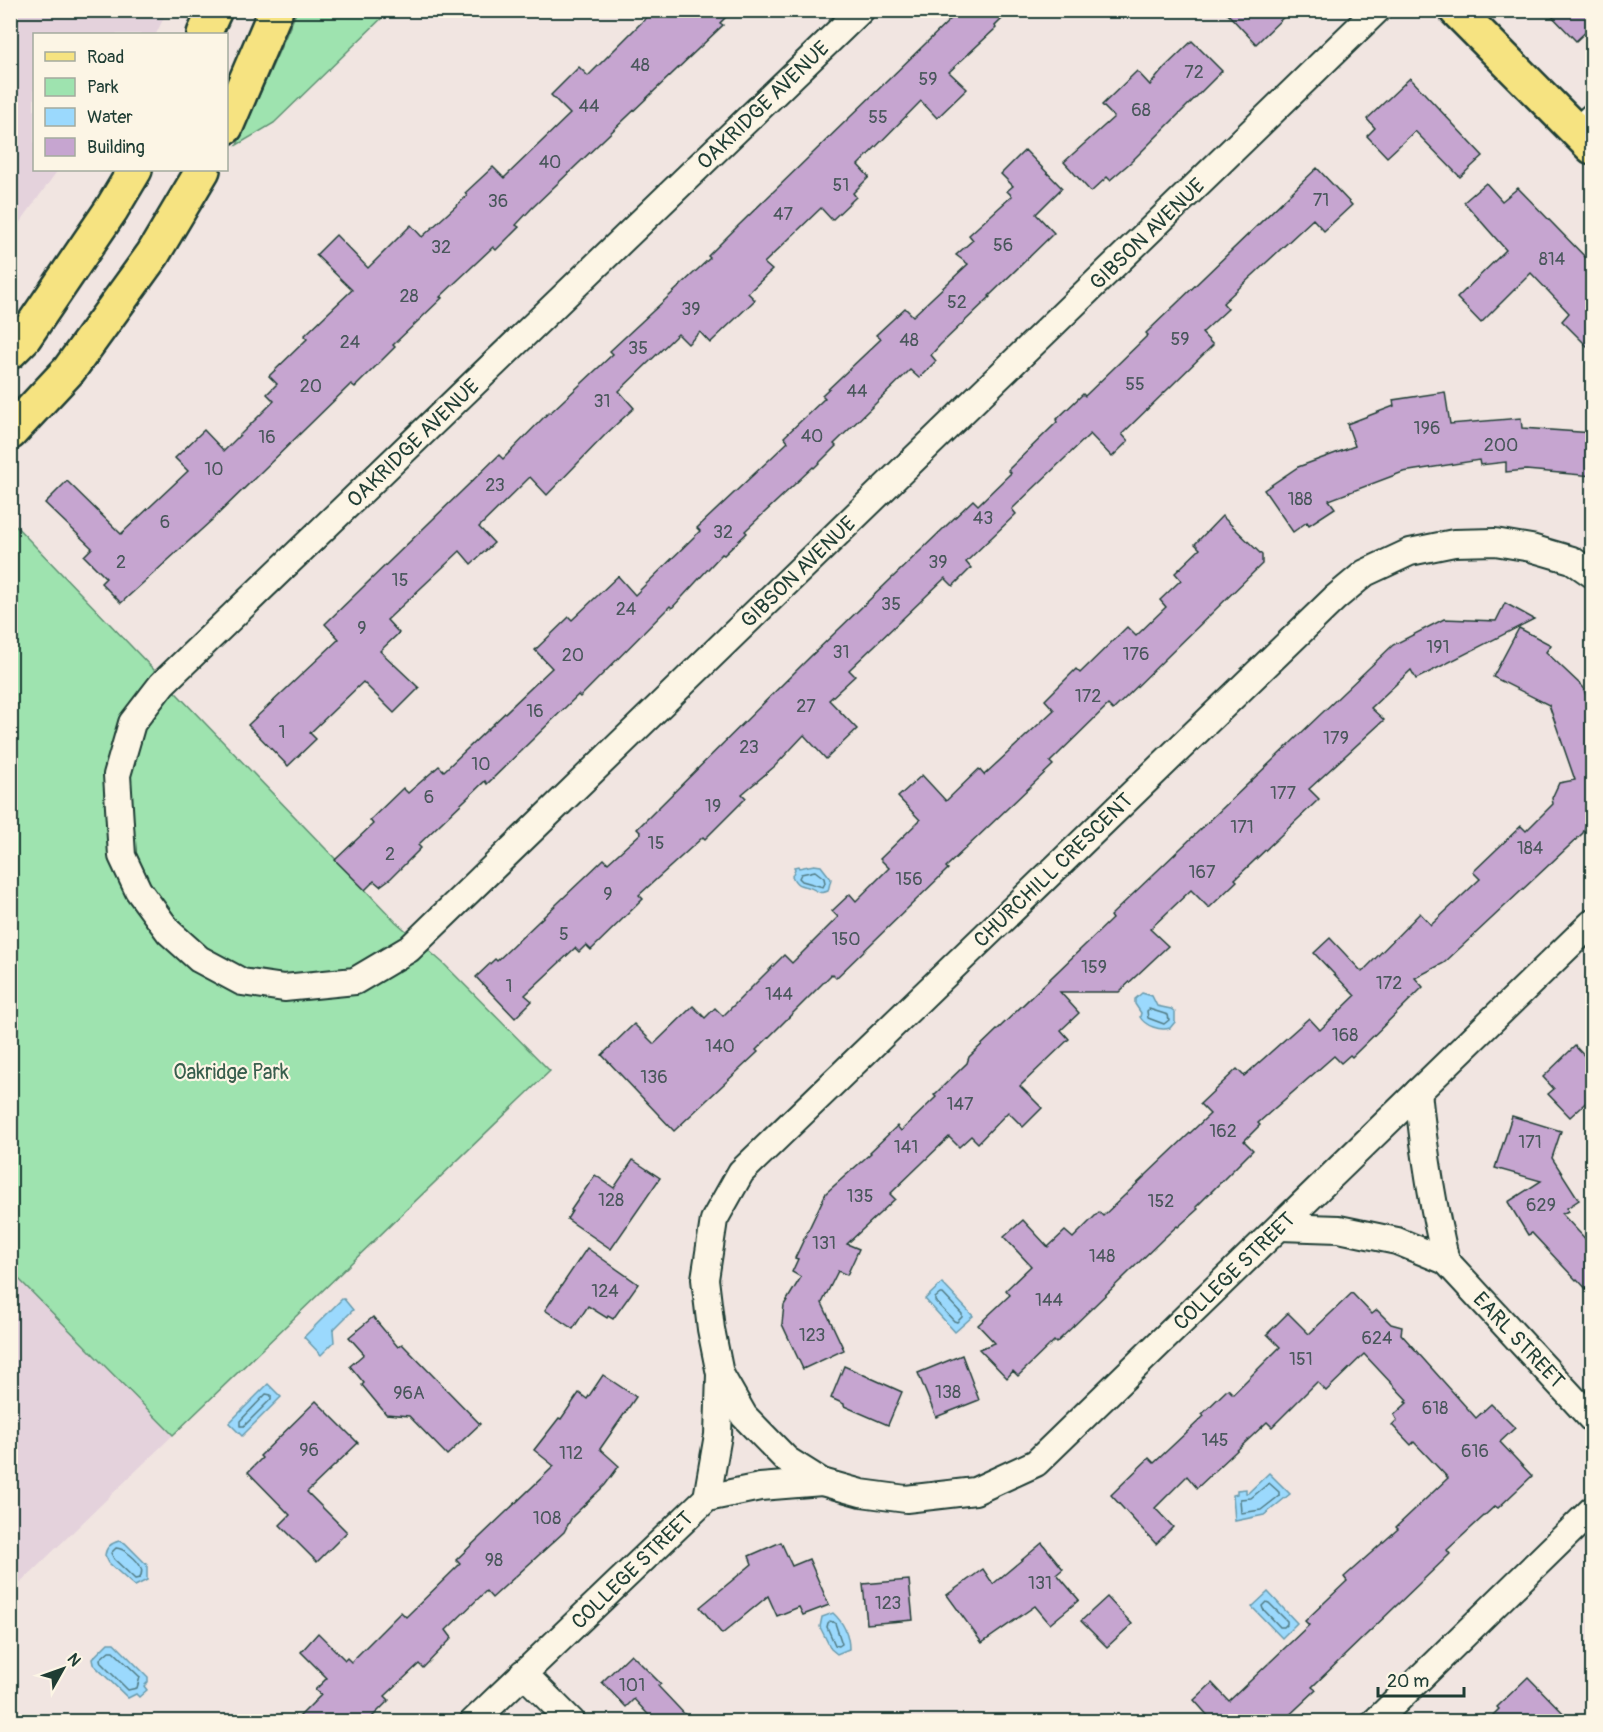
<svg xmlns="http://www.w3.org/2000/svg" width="1603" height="1732" font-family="Pangolin,sans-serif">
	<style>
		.built { fill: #e4d2dc }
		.green { fill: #9ee3af; stroke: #5e9072; stroke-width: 1.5 }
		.water { fill: #9bd9fd; stroke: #699bad; stroke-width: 1.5 }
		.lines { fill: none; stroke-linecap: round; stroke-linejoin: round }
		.shore { stroke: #517b84; stroke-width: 1.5 }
		.building { fill: #c6a5d0; stroke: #1f3d34; stroke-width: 1.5 }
		.minor-casing { stroke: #1f3d34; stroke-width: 30 }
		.primary-casing { stroke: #1f3d34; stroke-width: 38 }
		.minor { stroke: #fcf5e5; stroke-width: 26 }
		.primary { stroke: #f6e381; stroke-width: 33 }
		.labels { text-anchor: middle; stroke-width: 4.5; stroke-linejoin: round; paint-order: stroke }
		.number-label { font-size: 18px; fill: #49575b }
		.street-label { font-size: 21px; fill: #1f3d34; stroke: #fcf5e5 }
		.park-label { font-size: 21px; fill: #385e4d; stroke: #fcf5e5 }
	</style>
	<rect width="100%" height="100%" fill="#f1e5e1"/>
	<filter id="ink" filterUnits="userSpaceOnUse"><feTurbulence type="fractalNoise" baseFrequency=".0167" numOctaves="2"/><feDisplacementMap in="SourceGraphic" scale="12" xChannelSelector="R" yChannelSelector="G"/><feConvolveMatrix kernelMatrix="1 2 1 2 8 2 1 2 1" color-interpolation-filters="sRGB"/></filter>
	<g filter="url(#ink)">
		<g class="built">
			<path d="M11 10 167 11 156 34H34V170H58L11 235Z"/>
			<path d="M11 1271 173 1435 11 1592Z"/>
		</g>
		<g class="green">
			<path d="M297 11H389L274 123 237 145Z"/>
			<path d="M10 520 396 922 443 963 550 1071 173 1435 11 1271Z"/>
		</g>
		<g class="water">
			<path d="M814 865 821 866 831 879 828 891C818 895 818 890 808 887 799 885 796 885 792 876L795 869 794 867 798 866 799 868Z"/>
			<path d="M1142 993 1152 996 1157 1006 1171 1009 1175 1012V1022L1170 1028C1160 1031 1145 1026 1140 1017L1141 1013 1135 1004V999Z"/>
			<path d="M942 1283 973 1316 955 1332 925 1299Z"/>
			<path d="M342 1299H344L353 1310 333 1330 334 1342 321 1355 304 1337Z"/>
			<path d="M268 1384 281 1397 242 1436 229 1423Z"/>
			<path d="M1269 1473 1290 1494 1264 1515 1235 1521 1233 1495 1237 1494V1490L1246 1489V1493H1248Z"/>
			<path d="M119 1541 125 1543 147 1565V1580L135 1586 131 1583 109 1563 105 1555C106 1547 111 1543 119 1541Z"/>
			<path d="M1268 1592 1297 1623 1282 1638 1252 1607Z"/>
			<path d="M833 1613C843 1622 849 1635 849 1649L837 1654 831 1649 820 1627 822 1617Z"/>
			<path d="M108 1643H114L148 1677V1682L144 1686 147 1690 139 1697 136 1694 128 1698 93 1664 92 1659Z"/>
		</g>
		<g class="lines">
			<g class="shore">
				<path d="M815 871 824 878 825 883 823 887 802 881 799 878 801 874Z"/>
				<path d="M1149 1009 1168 1015 1169 1020 1164 1024 1148 1018 1147 1011Z"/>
				<path d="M940 1294H943L962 1314V1317L957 1322 954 1321 935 1301V1298Z"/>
				<path d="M266 1394 271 1395V1399L244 1426H240V1421Z"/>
				<path d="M1269 1483 1279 1492V1496L1261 1510 1241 1513 1240 1499 1251 1498Z"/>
				<path d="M116 1548C124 1548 138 1560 141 1568 143 1572 141 1574 140 1578L135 1579 114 1559 111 1553Z"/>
				<path d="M1266 1602 1269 1603 1287 1621V1624L1284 1627H1280L1263 1609 1262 1606Z"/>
				<path d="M830 1621 835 1623 842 1644 839 1646 835 1645 827 1627 828 1623Z"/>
				<path d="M109 1651H113L140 1677 137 1688 128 1690 101 1663 100 1659Z"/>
			</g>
		</g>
		<g class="building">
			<path d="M654 10H733L720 23 723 25 532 208 516 225 519 227 496 250 493 247 440 297 442 298 393 345 395 347 355 387 351 384 212 520 121 603 101 583 106 578 84 556 92 548 45 503 67 481 121 534 188 471 175 458 204 430 224 451 274 401 267 394 277 384 269 376 307 339 304 336 352 290 316 255 336 235 368 268 411 225 422 237 467 196 465 193 493 167 504 178 570 114 551 95 579 67 588 76Z"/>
			<path d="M960 10H1011L995 26 996 28 949 72 967 89 937 118 921 101 858 165 869 177 853 193 856 197 832 220 821 208 764 263 772 270 748 293 755 300 710 343 700 332 688 344 678 334 619 391 634 408 606 434 547 495 530 477 479 527 494 543 471 564 460 551 387 620 399 633 380 651 419 688 394 713 363 682 310 733 316 739 288 766 248 725 339 639 325 624 499 455 503 459 549 412 550 413 613 354 610 351 710 258 708 256 739 225Z"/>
			<path d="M1224 10H1291L1256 44Z"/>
			<path d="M1546 10H1593V25L1576 41Z"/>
			<path d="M1192 41 1222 71 1131 162 1110 180 1107 177 1091 192 1064 162 1114 117 1102 105 1137 71 1150 85 1165 67Z"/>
			<path d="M1410 78 1483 156 1460 177 1415 131 1387 157 1367 136 1375 128 1367 119Z"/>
			<path d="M1025 150 1062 188 1036 214 1054 233 989 296 990 297 940 345 931 355 936 361 919 378 910 370 834 444 836 446 814 468 813 467 745 531 747 533 724 555 722 554 672 608 670 606 580 697 578 695 487 784 485 781 418 845 421 848 391 878 380 886 374 881 365 890 335 860 373 824 370 820 403 788 408 793 439 766 444 771 552 668 535 650 569 617 572 620 618 576 635 595 700 531 697 528 788 442 784 437 825 398 822 395 881 339 876 335 905 308 913 316 968 264 956 255 973 240 969 235 1012 196 1007 191 1013 186 1001 174Z"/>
			<path d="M1317 168 1352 205 1324 231 1313 219 1223 303 1228 309 1202 333 1213 345 1122 434 1128 441 1112 457 1090 434 1012 509 1016 514 966 562 971 568 953 586 945 578 849 670 855 676 829 700 857 729 826 759 804 735 775 766 742 794 746 798 705 839 703 837 639 895 643 899 591 950 586 945 579 952 575 948 525 995 532 1001 515 1018 476 977 495 959 497 961 604 859 608 863 641 833 637 829 811 656 973 500 978 505 1011 473 1008 470 1057 422 1056 420 1083 394 1085 396 1148 335 1146 333Z"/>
			<path d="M1486 183 1502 201 1518 188 1593 265V352L1562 321 1569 313 1531 273 1481 323 1457 298 1506 250 1464 202Z"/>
			<path d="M1445 392 1450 424 1521 418 1522 428 1593 433V476L1526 470 1506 472V462L1480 465 1479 460 1403 472 1329 500 1335 508 1309 525 1307 522 1293 532 1264 490 1298 467 1355 446 1347 424 1394 406 1393 400Z"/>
			<path d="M1222 516 1262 555V564L1113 710 1108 705 1050 762 1053 765 946 867 948 869 836 978 832 974 756 1050 758 1052 674 1131 602 1055 634 1024 654 1044 693 1006 705 1018 715 1008 723 1016 784 955 792 963 838 917 832 911 850 894 856 901 889 868 880 859 920 820 898 797 922 775 946 801 979 769 984 775 1054 710 1045 700 1076 669 1080 673 1127 627 1136 636 1166 607 1160 600 1181 580 1175 573 1200 549 1195 544Z"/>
			<path d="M1505 603 1534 619 1416 679 1411 670 1371 708 1384 720 1309 789 1319 799 1235 879 1237 881 1209 908 1191 890 1150 929 1168 946 1119 992H1060L1079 1013 1061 1030 1069 1039 1020 1086 1042 1108 1023 1127 1008 1112 978 1143 971 1136 959 1147 949 1137 890 1194 895 1199 847 1244 859 1249 847 1275 838 1271 822 1303 844 1350 803 1369 782 1324 784 1305 801 1277 792 1272 798 1259 795 1258 826 1193 871 1153 870 1152 897 1126 901 1131 936 1097 934 1095 967 1063 969 1057 1112 919 1110 916 1393 645 1444 619 1496 621Z"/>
			<path d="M1519 628 1551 645 1546 652 1583 687 1593 715V821L1588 820 1583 833 1444 963 1415 978 1423 987 1352 1057 1350 1055 1341 1063 1334 1056 1258 1123 1260 1125 1244 1141 1253 1150 1196 1207 1198 1209 1178 1227 1177 1226 1164 1238 1056 1343 1054 1341 1018 1376 1013 1371 1007 1378 979 1349 995 1343 978 1325 1010 1295 1006 1290 1031 1266 1004 1237 1023 1220 1048 1247 1065 1231 1073 1238 1099 1212 1103 1216 1210 1114 1200 1104 1237 1069 1244 1076 1309 1018 1320 1030 1355 996 1314 953 1330 938 1362 972 1420 913 1431 925 1480 879 1473 872 1521 826 1526 831 1553 804 1552 798 1559 783 1575 780 1549 705 1493 677Z"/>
			<path d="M1575 1046 1593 1065V1096L1570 1117 1548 1094 1554 1089 1543 1077Z"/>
			<path d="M1512 1116 1561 1131 1552 1158 1579 1200 1567 1208 1568 1211 1562 1214 1593 1247V1296L1577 1279 1576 1280 1532 1233 1528 1235 1508 1202 1541 1181 1495 1168Z"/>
			<path d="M633 1160 660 1178 611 1249 567 1219 572 1211 571 1210 595 1175 614 1188Z"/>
			<path d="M587 1248 638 1284 613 1319 608 1316 607 1318 588 1306 573 1329 545 1310Z"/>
			<path d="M1352 1293 1372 1314 1377 1310 1391 1324 1402 1327 1401 1334 1476 1418 1491 1404 1515 1428 1500 1442 1532 1476 1498 1508 1495 1506 1447 1550 1450 1554 1312 1687 1316 1690 1282 1722H1207L1210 1718 1194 1700 1212 1683 1229 1701 1309 1625 1305 1621 1347 1581 1344 1577 1398 1529 1396 1527 1448 1478 1414 1442 1411 1445 1392 1425 1397 1420 1394 1415 1407 1403 1405 1402 1407 1400 1364 1354 1326 1391 1317 1382 1272 1427 1267 1422 1197 1488 1187 1476 1155 1508 1173 1527 1156 1544 1111 1495 1149 1458 1154 1463 1204 1416 1202 1414 1228 1389 1233 1394 1280 1347 1267 1334 1288 1313 1309 1334Z"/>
			<path d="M373 1317 398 1347 402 1344 480 1424 447 1455 409 1416 386 1414 362 1385 364 1383 350 1366 364 1354 349 1337Z"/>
			<path d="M962 1355 979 1400 936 1417 918 1373Z"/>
			<path d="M844 1366 902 1392 888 1425 844 1406V1404L831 1398Z"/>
			<path d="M603 1375 636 1397 600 1449 619 1466 605 1485 572 1517 564 1532 492 1598 486 1591 446 1630 452 1638 423 1668 419 1664 385 1696 389 1700 367 1722H294L321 1695 315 1690 327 1678 301 1652 318 1633 345 1660 347 1658 351 1662 401 1612 406 1617 460 1564 456 1560 554 1466 534 1450 559 1418 561 1419 579 1393 587 1399Z"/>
			<path d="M316 1401 358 1443 307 1492 347 1532 317 1562 280 1525 290 1515 248 1472 262 1458 260 1456Z"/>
			<path d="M781 1542 792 1566 809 1559 829 1605 803 1615 799 1607 777 1616 768 1596 722 1634 700 1607 752 1564 749 1556Z"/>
			<path d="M1042 1543 1063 1569 1057 1574 1079 1600 1050 1624 1035 1606 982 1643 947 1595 983 1569 993 1584Z"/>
			<path d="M909 1580 913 1620 867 1624 863 1584Z"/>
			<path d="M1107 1597 1132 1624 1107 1647 1081 1621Z"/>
			<path d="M631 1654 661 1684 658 1686 692 1722H655L634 1699 626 1707 602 1682Z"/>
			<path d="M1528 1677 1572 1722H1486L1499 1709 1497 1707Z"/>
		</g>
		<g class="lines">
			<defs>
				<g id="minor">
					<path d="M861 10 162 684 132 723 117 775 122 856 138 890 169 932 199 959 242 982 284 988 355 981 409 949 1377 10"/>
					<path d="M1577 131 1592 117"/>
					<path d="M1418 1092C1424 1151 1432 1204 1446 1261"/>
					<path d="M1280 1227 1339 1229 1397 1241 1446 1261 1592 1419"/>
					<path d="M720 1374 744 1416 787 1460 822 1482 861 1493 906 1499 975 1491 1036 1463 1592 923"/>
					<path d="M707 1498 718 1435 720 1374 711 1329 705 1279 714 1220 741 1172 1335 598 1365 573 1410 552 1454 543 1495 542 1531 548 1572 560 1592 574"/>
					<path d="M523 1673 572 1722"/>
					<path d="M473 1722 707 1498 760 1487 822 1482"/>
					<path d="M1375 1722 1592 1510"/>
				</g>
				<g id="primary">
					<path d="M1456 10 1592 147"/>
					<path d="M204 34 215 10"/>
					<path d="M226 127 276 10"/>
					<path d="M10 352 24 338 111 210 135 170"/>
					<path d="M10 433 69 370 153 254 203 170"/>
				</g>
			</defs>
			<use href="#minor" class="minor-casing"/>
			<use href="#primary" class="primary-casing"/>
			<use href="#minor" class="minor"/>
			<use href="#primary" class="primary"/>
		</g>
	</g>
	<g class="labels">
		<g class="number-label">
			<text x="640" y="71">48</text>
			<text x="1194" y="78">72</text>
			<text x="928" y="85">59</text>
			<text x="589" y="112">44</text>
			<text x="1141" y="116">68</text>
			<text x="878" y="123">55</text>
			<text x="550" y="168">40</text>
			<text x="841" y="191">51</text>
			<text x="1321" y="206">71</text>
			<text x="498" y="207">36</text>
			<text x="783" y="220">47</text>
			<text x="1003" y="251">56</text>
			<text x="441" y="253">32</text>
			<text x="1552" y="265">814</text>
			<text x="409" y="302">28</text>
			<text x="957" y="308">52</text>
			<text x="691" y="315">39</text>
			<text x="1180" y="345">59</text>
			<text x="909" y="346">48</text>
			<text x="350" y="348">24</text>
			<text x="638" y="354">35</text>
			<text x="1135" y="390">55</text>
			<text x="311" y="392">20</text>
			<text x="857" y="397">44</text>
			<text x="602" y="407">31</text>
			<text x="1427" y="434">196</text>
			<text x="812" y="442">40</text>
			<text x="267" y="443">16</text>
			<text x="1501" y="451">200</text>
			<text x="214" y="475">10</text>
			<text x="495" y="491">23</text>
			<text x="1300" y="505">188</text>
			<text x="983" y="524">43</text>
			<text x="165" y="528">6</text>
			<text x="723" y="538">32</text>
			<text x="121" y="568">2</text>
			<text x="938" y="568">39</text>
			<text x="400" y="586">15</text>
			<text x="891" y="610">35</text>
			<text x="626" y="615">24</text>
			<text x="362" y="634">9</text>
			<text x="1438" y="653">191</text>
			<text x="841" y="658">31</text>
			<text x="1136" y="660">176</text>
			<text x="573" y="661">20</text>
			<text x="1088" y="702">172</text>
			<text x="806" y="712">27</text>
			<text x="535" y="717">16</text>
			<text x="282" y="738">1</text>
			<text x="1336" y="744">179</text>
			<text x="749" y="753">23</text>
			<text x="481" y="770">10</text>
			<text x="1283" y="799">177</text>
			<text x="429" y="803">6</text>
			<text x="713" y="812">19</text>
			<text x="1242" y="833">171</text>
			<text x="656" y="849">15</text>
			<text x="1530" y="854">184</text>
			<text x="390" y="860">2</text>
			<text x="1202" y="878">167</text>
			<text x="909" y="885">156</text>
			<text x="608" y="900">9</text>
			<text x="564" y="940">5</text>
			<text x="846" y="945">150</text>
			<text x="1094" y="973">159</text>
			<text x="1389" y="989">172</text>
			<text x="509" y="992">1</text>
			<text x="779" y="1000">144</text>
			<text x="1345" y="1041">168</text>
			<text x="720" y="1052">140</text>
			<text x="654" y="1083">136</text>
			<text x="960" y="1110">147</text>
			<text x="1223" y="1137">162</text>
			<text x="1530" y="1148">171</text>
			<text x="906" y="1153">141</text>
			<text x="860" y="1202">135</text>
			<text x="611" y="1206">128</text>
			<text x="1161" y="1207">152</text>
			<text x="1541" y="1211">629</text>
			<text x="824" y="1249">131</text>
			<text x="1102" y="1262">148</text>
			<text x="605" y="1297">124</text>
			<text x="1049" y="1306">144</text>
			<text x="812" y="1341">123</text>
			<text x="1377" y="1344">624</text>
			<text x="1301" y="1365">151</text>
			<text x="948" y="1398">138</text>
			<text x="409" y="1399">96A</text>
			<text x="1435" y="1414">618</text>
			<text x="1215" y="1446">145</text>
			<text x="309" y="1456">96</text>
			<text x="1475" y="1457">616</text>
			<text x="571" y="1459">112</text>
			<text x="547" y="1524">108</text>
			<text x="494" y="1566">98</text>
			<text x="1040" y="1589">131</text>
			<text x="888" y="1609">123</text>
			<text x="632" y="1691">101</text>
		</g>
		<g class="street-label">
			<text transform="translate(763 105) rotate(-44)" y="7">OAKRIDGE AVENUE</text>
			<text transform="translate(1147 234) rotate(-44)" y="7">GIBSON AVENUE</text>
			<text transform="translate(413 443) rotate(-44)" y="7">OAKRIDGE AVENUE</text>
			<text transform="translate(798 572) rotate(-44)" y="7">GIBSON AVENUE</text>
			<text transform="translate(1053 870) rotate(-44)" y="7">CHURCHILL CRESCENT</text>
			<text transform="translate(1234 1271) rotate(-44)" y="7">COLLEGE STREET</text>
			<text transform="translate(1519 1340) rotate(47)" y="7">EARL STREET</text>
			<text transform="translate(632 1570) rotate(-44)" y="7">COLLEGE STREET</text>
		</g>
		<g class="park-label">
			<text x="231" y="1079">Oakridge Park</text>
		</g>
	</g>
	<rect width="1603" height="1732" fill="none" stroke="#fcf5e5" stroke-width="36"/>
	<rect x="18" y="18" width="1567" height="1696" fill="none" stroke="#1f3d34" stroke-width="2" filter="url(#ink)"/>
	<rect x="33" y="33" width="195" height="138" fill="#fcf5e5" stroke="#a4ab9e" stroke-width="1.5"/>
	<rect x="45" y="52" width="30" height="9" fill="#f6e381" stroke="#a4ab9e" stroke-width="1.5"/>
	<text x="87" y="63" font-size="18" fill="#1f3d34">Road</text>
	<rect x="45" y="78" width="30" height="18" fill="#9ee3af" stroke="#a4ab9e" stroke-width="1.5"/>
	<text x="87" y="93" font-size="18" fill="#1f3d34">Park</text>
	<rect x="45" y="108" width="30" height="18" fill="#9bd9fd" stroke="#a4ab9e" stroke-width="1.5"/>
	<text x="87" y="123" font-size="18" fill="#1f3d34">Water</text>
	<rect x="45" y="138" width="30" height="18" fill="#c6a5d0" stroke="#a4ab9e" stroke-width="1.5"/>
	<text x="87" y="153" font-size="18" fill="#1f3d34">Building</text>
	<g transform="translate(63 1669) rotate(50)" stroke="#fcf5e5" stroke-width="4.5" paint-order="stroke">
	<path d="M0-4.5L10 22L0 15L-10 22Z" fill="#1f3d34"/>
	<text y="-9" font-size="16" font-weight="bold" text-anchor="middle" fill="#1f3d34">N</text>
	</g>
	<path d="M1378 1687v9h86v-9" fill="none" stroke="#1f3d34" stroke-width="3"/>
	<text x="1387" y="1687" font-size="18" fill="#1f3d34" stroke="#fcf5e5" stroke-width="4.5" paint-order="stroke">20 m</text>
</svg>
